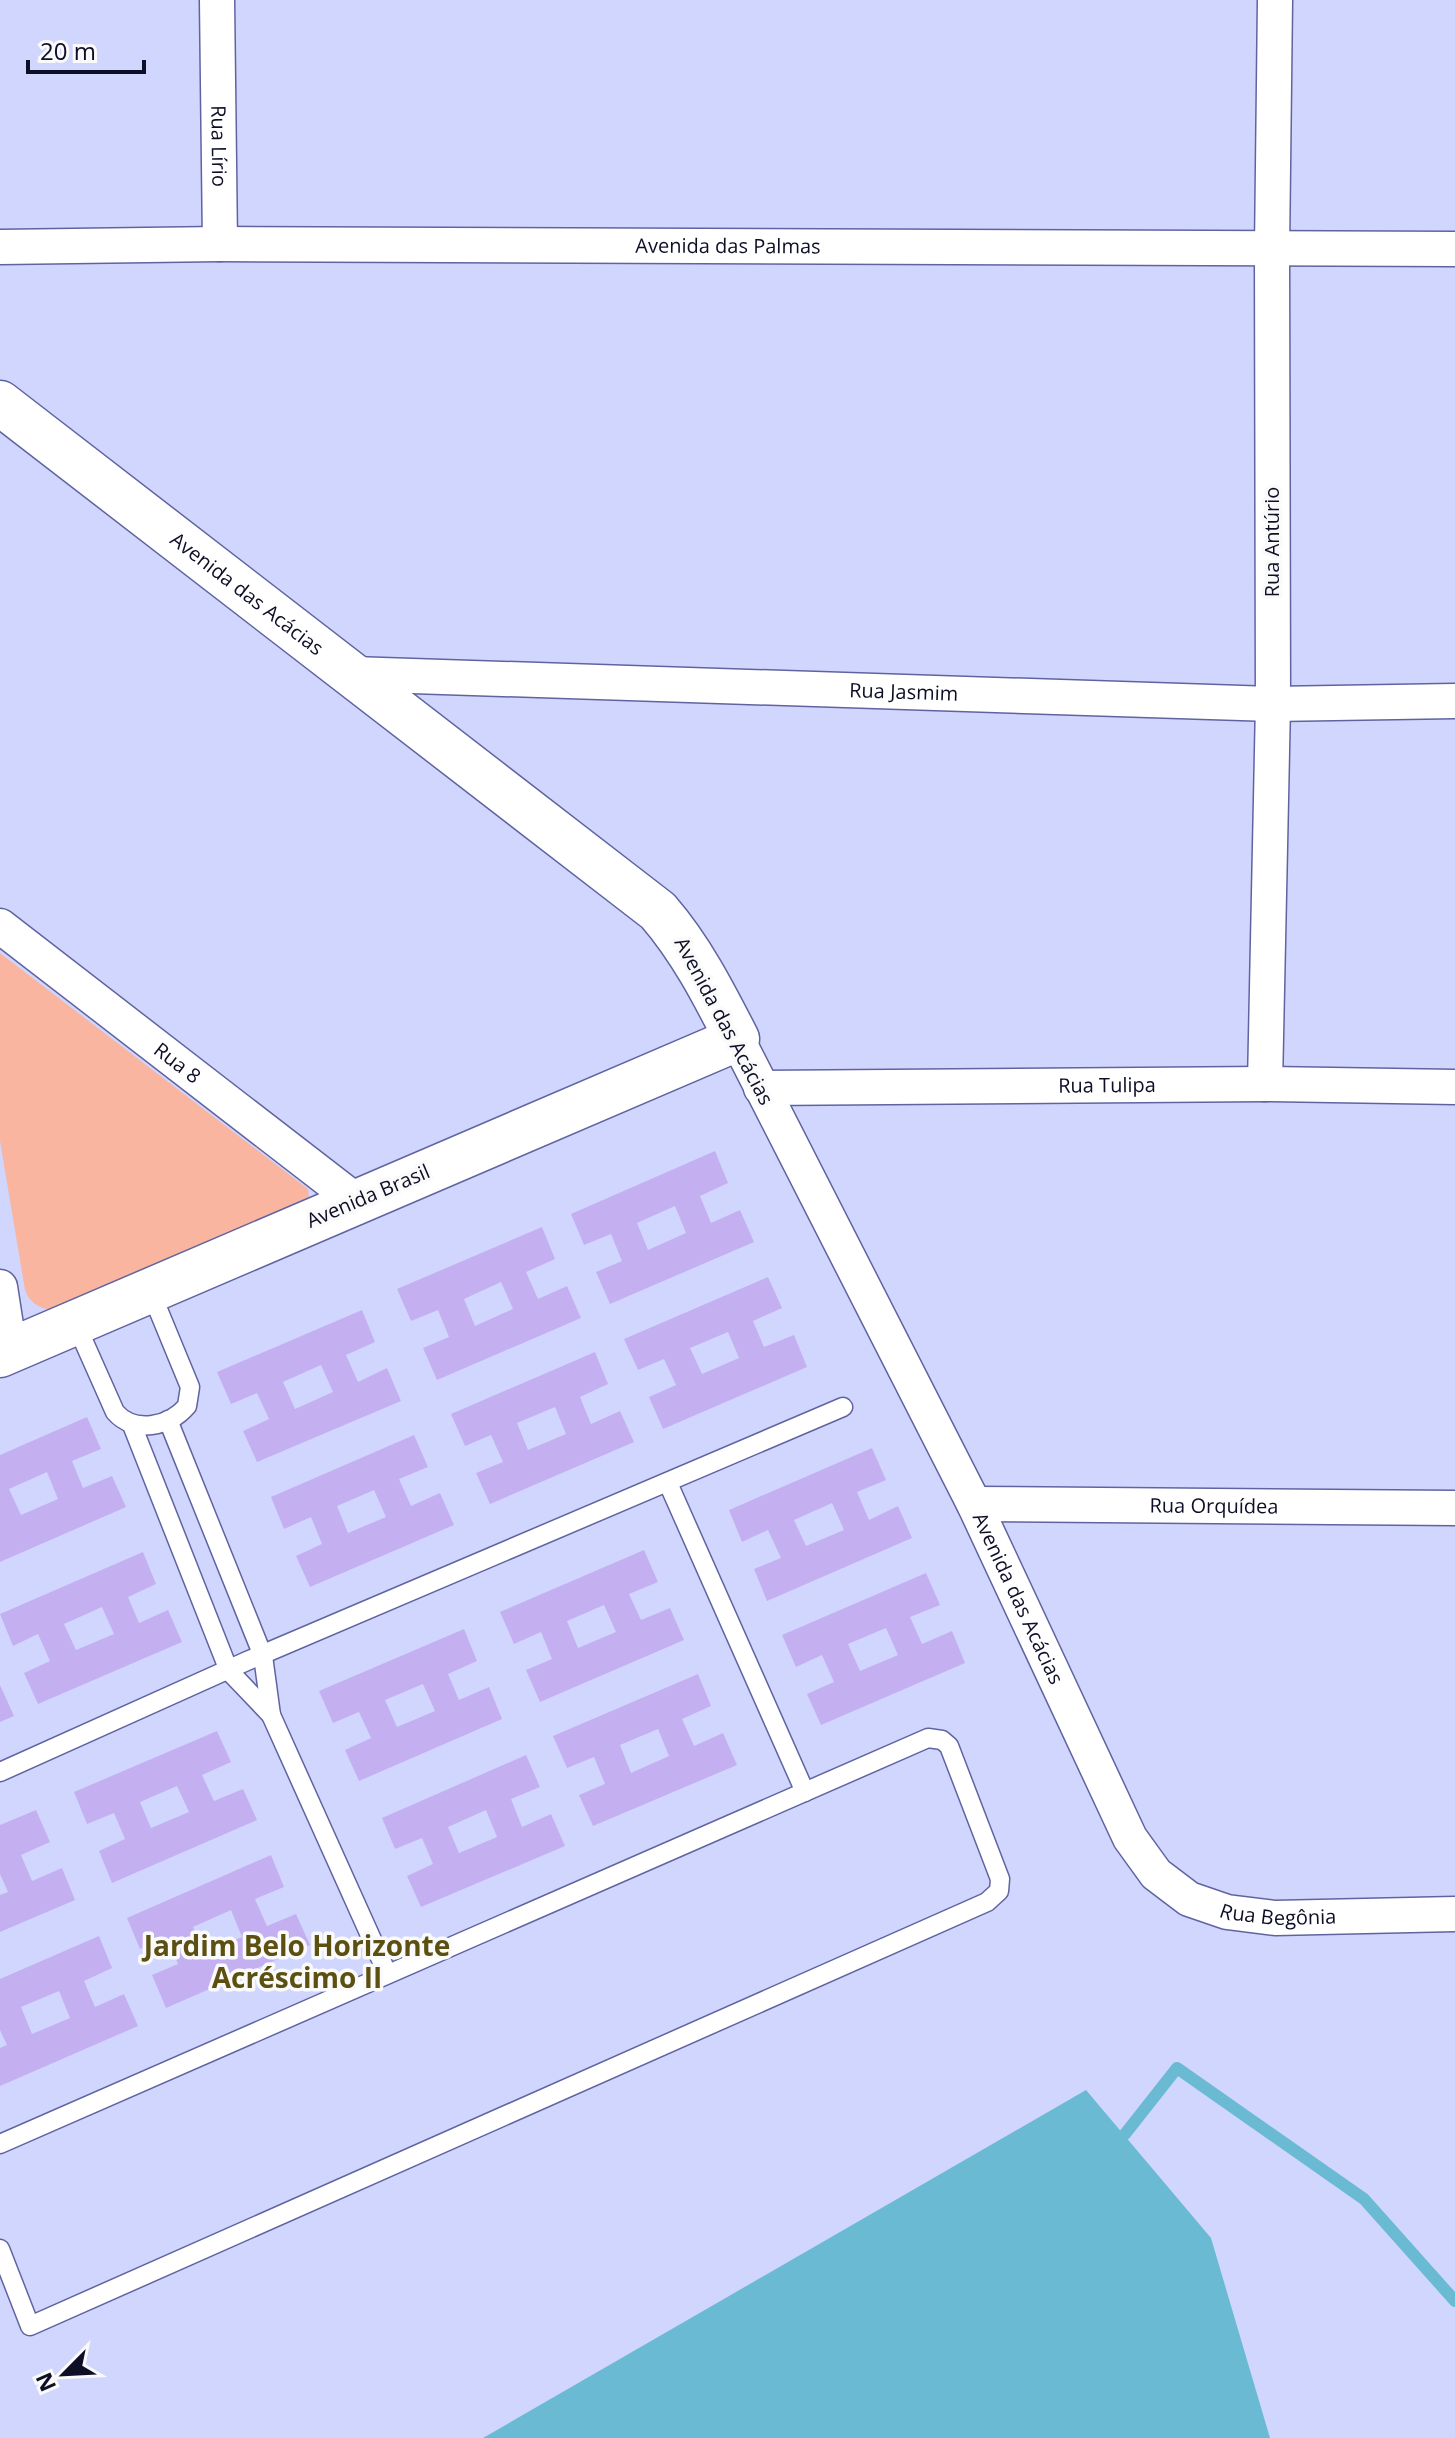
<svg xmlns="http://www.w3.org/2000/svg" width="1455" height="2438" font-family="'Open Sans',sans-serif">
	<style>
		.green { fill: #f9b59f }
		.water { fill: #69bad2 }
		.lines { fill: none; stroke-linecap: round; stroke-linejoin: round }
		.stream { stroke: #69bad2; stroke-width: 12 }
		.building { fill: #c4b0f1; fill-rule: evenodd }
		.service-casing { stroke: #5f64a0; stroke-width: 21 }
		.minor-casing { stroke: #5f64a0; stroke-width: 37 }
		.tertiary-casing { stroke: #5f64a0; stroke-width: 47 }
		.service { stroke: #fff; stroke-width: 18 }
		.minor { stroke: #fff; stroke-width: 34 }
		.tertiary { stroke: #fff; stroke-width: 44 }
		.labels { text-anchor: middle; stroke-width: 7; stroke-linejoin: round; paint-order: stroke }
		.street-label { font-size: 20px; fill: #0e0f26; stroke: #fafafa }
		.district-label { font-size: 28px; font-weight: bold; fill: #5b5012; stroke: #fafafa }
	</style>
	<rect width="100%" height="100%" fill="#d1d6ff"/>
	<path class="green" d="M0 953 308 1189 309 1197 61 1308C45 1312 31 1306 25 1290L0 1141Z"/>
	<path class="water" d="M1086 2090 1211 2238 1270 2438H483Z"/>
	<g class="lines">
		<path class="stream" d="M1125 2134 1177 2068 1364 2199 1455 2301"/>
	</g>
	<g class="building">
		<path d="M715 1151 728 1183 700 1196 711 1223 740 1210 754 1242 610 1304 596 1272 622 1261 611 1234 584 1245 571 1214ZM675 1206 686 1233 648 1250 637 1223Z"/>
		<path d="M542 1227 555 1259 526 1272 538 1299 567 1286 581 1318 437 1380 423 1348 449 1337 438 1310 411 1321 397 1289ZM501 1282 513 1309 475 1326 464 1299Z"/>
		<path d="M768 1277 782 1308 753 1321 764 1347 794 1335 807 1367 663 1429 649 1397 676 1385 664 1359 638 1370 624 1339ZM728 1332 739 1358 702 1374 690 1348Z"/>
		<path d="M362 1310 375 1342 346 1355 358 1382 387 1368 401 1401 257 1462 243 1431 269 1419 257 1393 231 1404 217 1372ZM321 1365 333 1392 295 1409 283 1382Z"/>
		<path d="M595 1352 608 1384 580 1397 591 1424 620 1411 634 1442 490 1504 476 1473 503 1462 491 1435 465 1446 451 1414ZM555 1407 566 1434 528 1450 517 1423Z"/>
		<path d="M87 1417 101 1449 72 1461 83 1488 112 1476 126 1507 0 1562V1455ZM47 1472 58 1499 21 1515 9 1489Z"/>
		<path d="M414 1435 428 1467 399 1479 411 1506 440 1493 454 1525 310 1587 296 1556 322 1544 311 1517 284 1529 271 1497ZM374 1490 386 1517 348 1533 337 1506Z"/>
		<path d="M872 1448 886 1480 857 1492 869 1520 898 1506 912 1538 767 1601 754 1569 781 1558 768 1530 742 1542 729 1510ZM832 1503 844 1530 806 1546 794 1520Z"/>
		<path d="M644 1550 658 1582 629 1594 641 1620 670 1608 684 1640 540 1702 526 1670 552 1659 541 1632 514 1644 500 1612ZM604 1605 616 1632 578 1648 567 1621Z"/>
		<path d="M143 1552 156 1584 128 1597 139 1623 168 1610 182 1642 38 1704 24 1673 50 1661 38 1634 13 1646 0 1614ZM102 1607 114 1634 76 1650 64 1624Z"/>
		<path d="M926 1573 940 1605 910 1617 922 1644 952 1631 965 1663 821 1725 807 1694 834 1682 822 1655 796 1667 782 1635ZM886 1628 898 1655 860 1671 848 1644Z"/>
		<path d="M464 1629 477 1661 448 1674 459 1700 489 1687 502 1719 359 1781 345 1750 371 1738 359 1712 333 1723 319 1691ZM423 1684 435 1711 397 1727 385 1700Z"/>
		<path d="M698 1674 711 1706 682 1719 694 1746 723 1733 737 1765 593 1826 579 1795 605 1784 594 1757 567 1768 553 1736ZM658 1729 669 1756 631 1773 620 1745Z"/>
		<path d="M0 1685 14 1716 0 1722Z"/>
		<path d="M217 1731 231 1762 202 1775 214 1801 243 1789 257 1820 112 1883 99 1851 125 1839 114 1813 87 1824 74 1792ZM177 1786 189 1812 151 1828 140 1802Z"/>
		<path d="M526 1755 540 1787 511 1799 522 1827 551 1814 565 1846 421 1907 407 1876 433 1864 422 1838 395 1849 382 1818ZM486 1810 497 1837 459 1853 448 1827Z"/>
		<path d="M36 1810 50 1842 21 1855 32 1881 62 1868 75 1900 0 1932V1895L8 1892 0 1874V1825Z"/>
		<path d="M271 1855 284 1887 255 1899 267 1926 296 1914 310 1945 166 2008 152 1975 178 1964 167 1937 140 1949 127 1918ZM231 1910 242 1937 204 1953 193 1927Z"/>
		<path d="M99 1936 112 1968 84 1981 95 2007 124 1994 138 2026 0 2086V2048L7 2045 0 2030V1979ZM59 1991 70 2018 32 2034 21 2007Z"/>
	</g>
	<g class="lines">
		<defs>
			<g id="service">
				<path d="M75 1322 115 1412C134 1434 169 1427 187 1406L190 1387 150 1290"/>
				<path d="M168 1420 263 1656 271 1715 387 1973"/>
				<path d="M132 1425 229 1671 271 1715"/>
				<path d="M668 1483 805 1792"/>
				<path d="M0 1772 247 1661 843 1407"/>
				<path d="M0 2144 928 1738 942 1740 949 1746 1000 1879 999 1891 987 1902 30 2326 0 2249"/>
			</g>
			<g id="minor">
				<path id="s1" d="M217 0 220 244"/>
				<path id="s2" d="M0 247 220 244 1455 249"/>
				<path id="s3" d="M352 674 1273 704 1455 701"/>
				<path id="s4" d="M0 926 356 1201"/>
				<path id="s5" d="M737 1039 974 1504 1130 1838 1156 1874 1189 1899 1227 1912 1275 1918 1455 1914"/>
				<path d="M1265 1084 1273 704 1272 250 1275 0"/>
				<path id="s6" d="M761 1088 1265 1084 1455 1087"/>
				<path d="M0 1287 10 1351"/>
				<path id="s7" d="M974 1504 1455 1508"/>
			</g>
			<g id="tertiary">
				<path id="s8" d="M0 403 658 911C691 949 714 994 737 1039L0 1355"/>
			</g>
		</defs>
		<use href="#service" class="service-casing"/>
		<use href="#minor" class="minor-casing"/>
		<use href="#tertiary" class="tertiary-casing"/>
		<use href="#service" class="service"/>
		<use href="#minor" class="minor"/>
		<use href="#tertiary" class="tertiary"/>
	</g>
	<g class="labels">
		<g class="street-label">
			<text dy="7" stroke="none"><textPath href="#s1" startOffset="146">Rua Lírio</textPath></text>
			<text dy="7" stroke="none"><textPath href="#s2" startOffset="728">Avenida das Palmas</textPath></text>
			<text transform="translate(1272 542) rotate(-90)" y="7">Rua Antúrio</text>
			<text dy="7" stroke="none"><textPath href="#s8" startOffset="312">Avenida das Acácias</textPath></text>
			<text dy="7" stroke="none"><textPath href="#s3" startOffset="552">Rua Jasmim</textPath></text>
			<text transform="translate(724 1021) rotate(62)" y="7">Avenida das Acácias</text>
			<text dy="7" stroke="none"><textPath href="#s4" startOffset="224">Rua 8</textPath></text>
			<text dy="7" stroke="none"><textPath href="#s6" startOffset="346">Rua Tulipa</textPath></text>
			<text transform="translate(368 1196) rotate(-23)" y="7">Avenida Brasil</text>
			<text dy="7" stroke="none"><textPath href="#s7" startOffset="240">Rua Orquídea</textPath></text>
			<text dy="7" stroke="none"><textPath href="#s5" startOffset="626">Avenida das Acácias</textPath></text>
			<text dy="7" stroke="none"><textPath href="#s5" startOffset="1068">Rua Begônia</textPath></text>
		</g>
		<g class="district-label">
			<text x="297" y="1956">Jardim Belo Horizonte<tspan x="297" dy="32">Acréscimo II</tspan></text>
		</g>
	</g>
	<g transform="translate(64 2374) rotate(246)" stroke="#fafafa" stroke-width="6" paint-order="stroke">
	<path d="M0-6L14 30L0 20L-14 30Z" fill="#0e0f26"/>
	<text y="-12" font-size="22" font-weight="bold" text-anchor="middle" fill="#0e0f26">N</text>
	</g>
	<path d="M28 60v12h116v-12" fill="none" stroke="#0e0f26" stroke-width="4"/>
	<text x="40" y="60" font-size="24" fill="#0e0f26" stroke="#fafafa" stroke-width="6" paint-order="stroke">20 m</text>
</svg>
